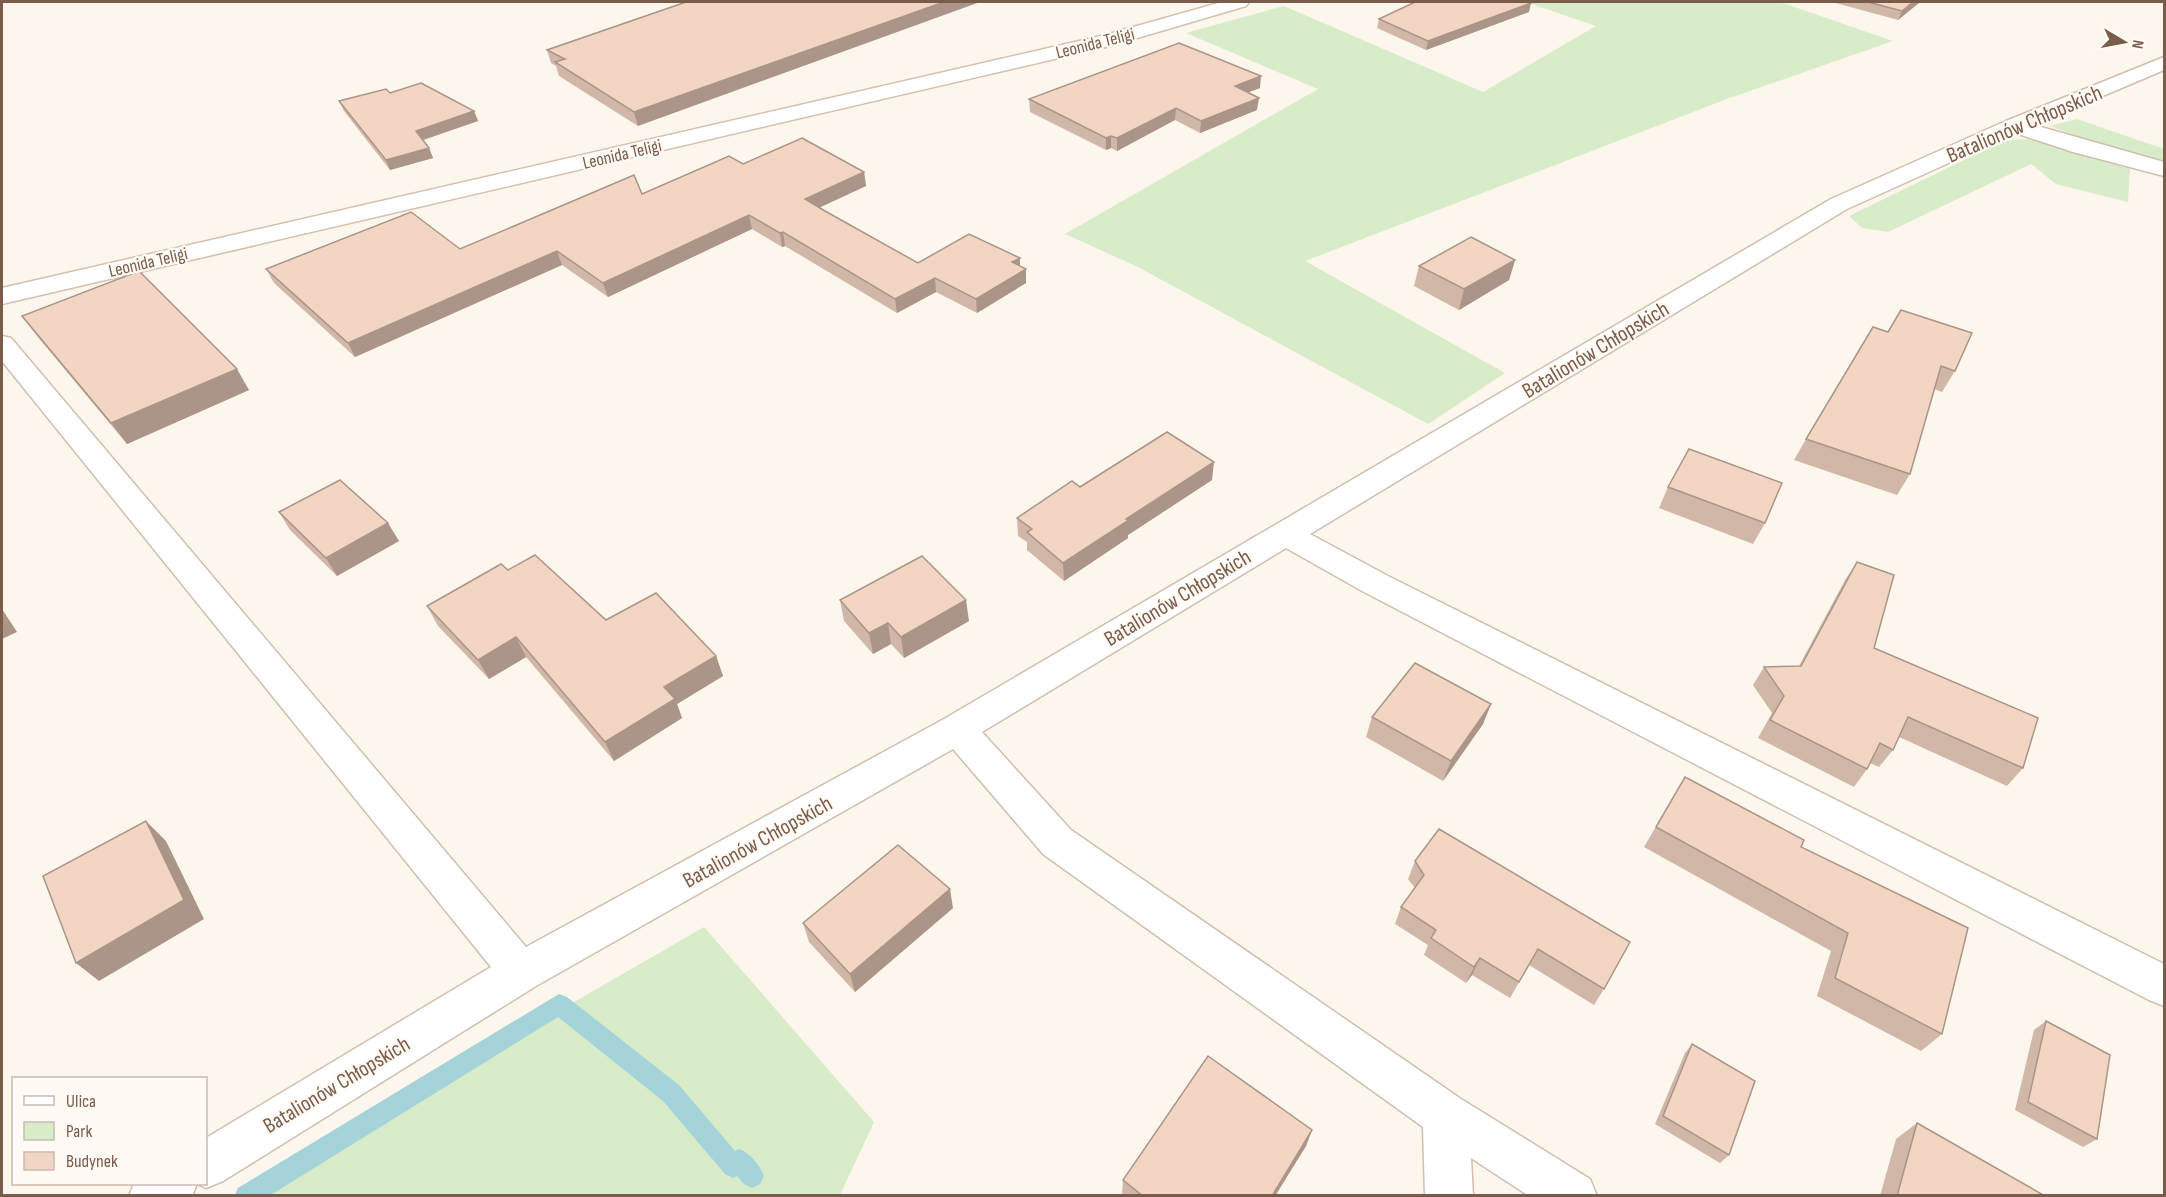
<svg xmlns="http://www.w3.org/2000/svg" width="2166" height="1197" font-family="'Sofia Sans Condensed',sans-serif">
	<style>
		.green { fill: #d8ecc9 }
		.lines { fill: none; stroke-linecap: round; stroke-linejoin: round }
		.stream { fill: #a5d3da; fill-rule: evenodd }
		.street-casing { stroke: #d1beb0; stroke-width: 3 }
		.secondary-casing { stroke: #d6c0b0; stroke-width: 3 }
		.street { fill: #fff; fill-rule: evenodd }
		.secondary { fill: #fff; fill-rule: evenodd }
		.wall { fill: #d1b7a8 }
		.shaded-wall { fill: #aa9588 }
		.building { fill: #f3d5c3; stroke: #aa9588; stroke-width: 1.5 }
		.labels { text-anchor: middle; stroke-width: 4.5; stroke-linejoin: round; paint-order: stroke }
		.far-street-label { font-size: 18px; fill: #7a5c4d; stroke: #fffaf3 }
		.street-label { font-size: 22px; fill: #7a5c4d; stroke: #fffaf3 }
	</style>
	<rect width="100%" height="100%" fill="#fdf6ec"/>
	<g class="green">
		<path d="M1526 2H1780L1893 41 1727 99 1305 261 1505 373 1428 424 1136 266 1065 234 1318 89 1186 33 1284 6 1483 92 1596 26Z"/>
		<path d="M2077 119 2164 149V163L2101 146 2050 126Z"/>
		<path d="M2031 139 2130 169 2128 202 2056 184 2031 164 1888 232 1862 228 1849 216 2005 140Z"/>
		<path d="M704 927 874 1122 840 1195H240Z"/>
	</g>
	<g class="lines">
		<path class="stream" d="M559 994 567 997 679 1085 735 1151 739 1149C751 1154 759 1164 764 1176L760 1184 752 1188 744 1184 737 1176 733 1178 725 1174 663 1101 558 1017 269 1196H234L238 1188Z"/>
		<defs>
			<path id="street" d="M2164 57V70L2034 125 2164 162V176L2073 152 2015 133 1847 209 1310 534 1388 576 2164 964V1006L2149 1000 1364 592 1286 548 982 732 1071 830 1461 1099 1590 1179 1597 1196H1529L1471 1158 1473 1196H1425L1423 1127 1043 854 953 749 536 986 223 1181 206 1188 197 1184 192 1196H129L134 1184H206V1138L491 967 2 361V336L11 338 526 947 944 719 1831 199 2006 121Z"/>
			<path id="secondary" d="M1222 2H1249L1246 6 1110 46 2 304V288L1105 35Z"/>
		</defs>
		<use href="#street" class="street-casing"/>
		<use href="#secondary" class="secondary-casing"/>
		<use href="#street" class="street"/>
		<use href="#secondary" class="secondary"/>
	</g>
	<g class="wall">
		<path d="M686 2 638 126 559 76 556 66 551 63 547 50Z"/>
		<path d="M1832 2H1920L1898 20Z"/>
		<path d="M1529 12 1426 50 1377 28 1379 19Z"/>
		<path d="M1260 88 1248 92 1257 110 1200 133 1175 120 1117 151 1111 148 1106 150 1030 112 1029 99Z"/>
		<path d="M339 101 474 111 478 121 423 140 429 148 433 158 390 170 344 111Z"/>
		<path d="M743 164 864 172 866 186 819 207 918 263 1020 266 1026 269V283L977 313 936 292 897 313 785 246 782 247 752 229 608 297 562 265 355 357 274 283 266 269 460 249Z"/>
		<path d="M1515 260 1509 280 1459 310 1414 286 1419 266Z"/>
		<path d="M22 316 249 390 127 444 37 336Z"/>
		<path d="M1873 327 1955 371 1942 392 1934 389 1910 474 1897 495 1794 460 1806 439Z"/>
		<path d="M1212 480 1128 535V538L1064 581 1027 550V542L1018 536 1017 518 1080 487Z"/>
		<path d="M1668 487 1765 523 1753 544 1659 508Z"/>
		<path d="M279 512 399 541 337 576 290 530Z"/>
		<path d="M1857 562 1874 648 2023 768 2007 786 1899 737 1893 750 1879 767 1870 763 1867 769 1854 787 1758 738 1772 713 1753 685 1764 667 1799 666 1845 580Z"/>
		<path d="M508 570 606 620 716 656 723 676 677 704 682 718 614 761 526 657 489 679 438 626 427 606Z"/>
		<path d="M840 600 969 621 904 658 891 644 873 654 844 621Z"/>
		<path d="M1491 704 1483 724 1443 781 1366 737 1372 717Z"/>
		<path d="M1685 777 1801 847 1942 1034 1921 1051 1817 996 1831 951 1644 847Z"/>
		<path d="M1415 861 1604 989 1594 1005 1529 965 1510 998 1472 975 1466 983 1424 955 1428 945 1395 924 1401 907 1415 888 1408 879Z"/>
		<path d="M953 908 855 992 809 942 803 923Z"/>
		<path d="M2046 1021 2097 1139 2083 1147 2015 1110 2034 1030Z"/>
		<path d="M1692 1044 1729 1155 1720 1163 1655 1124 1685 1053Z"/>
		<path d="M1917 1123 2045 1196H1880L1896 1139Z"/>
		<path d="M1312 1130 1306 1146 1275 1196H1123L1122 1194 1123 1180Z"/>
	</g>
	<g class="shaded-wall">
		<path d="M944 2H980L638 126 634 112Z"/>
		<path d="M1913 2H1920L1898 20 1902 11Z"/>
		<path d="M1531 3 1529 12 1426 50 1428 41Z"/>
		<path d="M1261 76 1260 88 1234 98 1235 86Z"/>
		<path d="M1259 98 1257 110 1200 133 1201 121Z"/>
		<path d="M1176 108 1175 120 1117 151V138Z"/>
		<path d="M474 111 478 121 420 141 416 131Z"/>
		<path d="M1111 136V148L1106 150V138Z"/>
		<path d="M429 148 433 158 390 170 386 160Z"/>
		<path d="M864 172 866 186 808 213 805 199Z"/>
		<path d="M749 215 752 229 608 297 603 283Z"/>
		<path d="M783 232 785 246 782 247 780 233Z"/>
		<path d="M557 251 562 265 355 357 348 343Z"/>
		<path d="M1020 258V272L1012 262Z"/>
		<path d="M1515 260 1509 280 1459 310 1464 289Z"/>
		<path d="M1026 269V283L977 313 976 299Z"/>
		<path d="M935 278 936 292 897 313 895 299Z"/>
		<path d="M237 369 249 390 127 444 111 423Z"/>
		<path d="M1214 462 1212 480 1128 535V538L1064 581 1063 563 1126 519Z"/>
		<path d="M388 523 399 541 337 576 326 558Z"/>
		<path d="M966 600 969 621 904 658 901 637Z"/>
		<path d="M2 609 17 632 2 639Z"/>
		<path d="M888 623 891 644 873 654 869 633Z"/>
		<path d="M516 637 526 657 489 679 478 660Z"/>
		<path d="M716 656 723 676 677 704 682 718 614 761 605 742 664 687Z"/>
		<path d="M1491 704 1483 724 1443 781 1451 761Z"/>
		<path d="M146 821 166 841 204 919 99 981 76 963Z"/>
		<path d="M950 889 953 908 855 992 850 974Z"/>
		<path d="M1480 958 1472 975 1466 983 1474 967Z"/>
		<path d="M1312 1130 1306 1146 1275 1196H1272Z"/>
	</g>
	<g class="building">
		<path d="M686 2H944L634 112 555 62 565 59 547 50Z"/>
		<path d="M1415 2H1527L1531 3 1428 41 1379 19Z"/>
		<path d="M1868 2H1913L1902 11Z"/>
		<path d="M1179 43 1261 76 1235 86 1259 98 1201 121 1176 108 1117 138 1111 136 1106 138 1029 99Z"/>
		<path d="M421 83 474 111 416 131 429 148 386 160 339 101 386 89 390 93Z"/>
		<path d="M802 138 864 172 805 199 825 211 918 263 969 234 1020 258 1012 262 1026 269 976 299 935 278 895 299 783 232 780 233 749 215 603 283 557 251 348 343 266 269 411 212 460 249 634 175 642 194 729 156 743 164Z"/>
		<path d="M1471 237 1515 260 1464 289 1419 266Z"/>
		<path d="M139 271 237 369 111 423 22 316Z"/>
		<path d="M1901 310 1972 333 1955 371 1941 366 1910 474 1806 439 1873 327 1888 332Z"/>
		<path d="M1167 432 1214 462 1126 519 1129 520 1063 563 1027 532 1032 529 1017 518 1072 481 1080 487Z"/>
		<path d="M1689 449 1782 483 1765 523 1668 487Z"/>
		<path d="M340 480 388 523 326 558 279 512Z"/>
		<path d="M535 555 606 620 656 593 716 656 664 687 675 699 605 742 516 637 478 660 427 606 501 564 508 570Z"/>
		<path d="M922 556 966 600 901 637 888 623 869 633 840 600Z"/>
		<path d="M1857 562 1894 575 1874 648 2038 718 2023 768 1908 717 1893 750 1880 743 1867 769 1770 720 1784 696 1764 667 1801 666Z"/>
		<path d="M1415 663 1491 704 1451 761 1372 717Z"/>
		<path d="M1685 777 1804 840 1801 847 1968 928 1942 1034 1835 978 1848 933 1656 827Z"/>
		<path d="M146 821 184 900 76 963 43 876Z"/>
		<path d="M1439 829 1630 942 1604 989 1538 949 1519 982 1480 958 1474 967 1431 938 1436 930 1401 907 1424 875 1415 861Z"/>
		<path d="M898 845 950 889 850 974 803 923Z"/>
		<path d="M2046 1021 2110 1055 2097 1139 2028 1102Z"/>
		<path d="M1692 1044 1755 1081 1729 1155 1663 1116Z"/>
		<path d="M1208 1056 1312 1130 1272 1196H1143L1123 1180Z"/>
		<path d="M1917 1123 2045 1196H1897Z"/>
	</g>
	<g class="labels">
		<g class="far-street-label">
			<text transform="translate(1095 43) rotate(-14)" y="6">Leonida Teligi</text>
			<text transform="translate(622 154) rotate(-13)" y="6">Leonida Teligi</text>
			<text transform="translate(148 262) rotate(-13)" y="6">Leonida Teligi</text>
		</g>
		<g class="street-label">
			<text transform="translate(2024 123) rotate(-23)" y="8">Batalionów Chłopskich</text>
			<text transform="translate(1595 349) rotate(-31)" y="8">Batalionów Chłopskich</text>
			<text transform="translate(1177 597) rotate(-31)" y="8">Batalionów Chłopskich</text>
			<text transform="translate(757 841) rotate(-29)" y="8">Batalionów Chłopskich</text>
			<text transform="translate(336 1084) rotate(-31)" y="8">Batalionów Chłopskich</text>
		</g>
	</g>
	<rect width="2166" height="1197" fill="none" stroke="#7a5c4d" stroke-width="6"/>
	<rect x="12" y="1077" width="195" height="108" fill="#fffaf3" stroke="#cabbb1" stroke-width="1.5"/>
	<rect x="24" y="1096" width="30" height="9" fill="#ffffff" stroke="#cabbb1" stroke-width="1.5"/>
	<text x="66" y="1107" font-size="18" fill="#7a5c4d">Ulica</text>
	<rect x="24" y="1122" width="30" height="18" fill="#d8ecc9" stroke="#cabbb1" stroke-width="1.5"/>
	<text x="66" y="1137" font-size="18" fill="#7a5c4d">Park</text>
	<rect x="24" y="1152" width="30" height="18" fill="#f3d5c3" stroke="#cabbb1" stroke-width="1.5"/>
	<text x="66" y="1167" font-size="18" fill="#7a5c4d">Budynek</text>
	<g transform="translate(2124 42) rotate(100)" stroke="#fffaf3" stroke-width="4.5" paint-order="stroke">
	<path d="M0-4.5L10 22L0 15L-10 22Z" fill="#7a5c4d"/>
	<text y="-9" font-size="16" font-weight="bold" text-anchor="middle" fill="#7a5c4d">N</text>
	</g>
</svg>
